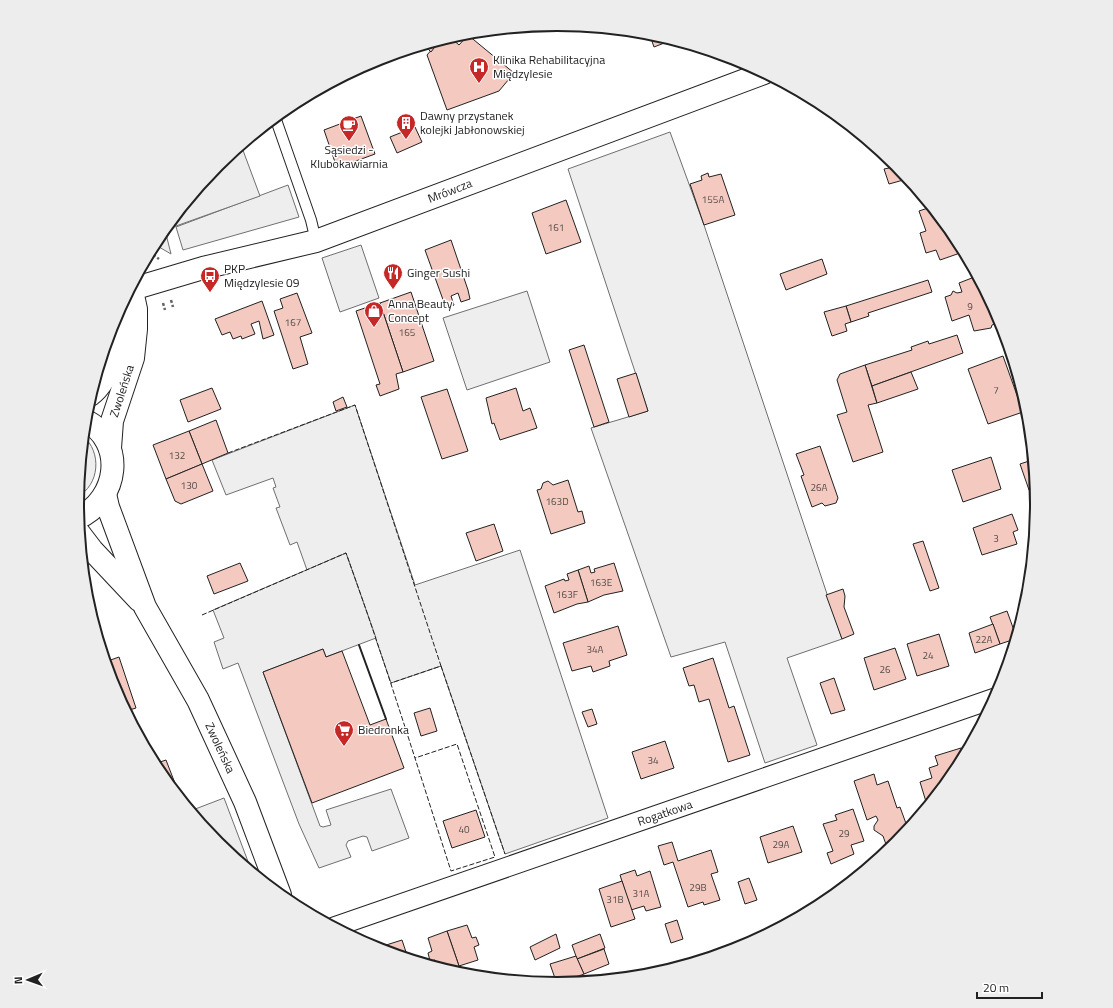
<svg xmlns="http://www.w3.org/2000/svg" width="1113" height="1008" font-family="'Titillium Web',sans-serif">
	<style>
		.green { fill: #eee; stroke: #6f6f6f }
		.parking { fill: #ededed; stroke: #6f6f6f }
		.building { fill: #f3c9c0; stroke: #222 }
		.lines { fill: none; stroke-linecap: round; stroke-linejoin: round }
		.lane-casing { stroke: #222; stroke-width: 12 }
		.street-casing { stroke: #222; stroke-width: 21 }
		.secondary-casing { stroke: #222; stroke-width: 24 }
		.path { stroke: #646464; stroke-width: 2.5; stroke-dasharray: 3 2; stroke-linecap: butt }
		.lane { stroke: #fff; stroke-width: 10 }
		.street { stroke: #fff; stroke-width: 19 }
		.secondary { stroke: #fff; stroke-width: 22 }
		.fence { stroke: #222; stroke-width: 1; stroke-dasharray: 5 2; stroke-linecap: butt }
		.wall { stroke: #222; stroke-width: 2 }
		.labels { text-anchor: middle; stroke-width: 3; stroke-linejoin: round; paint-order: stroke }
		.number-label { font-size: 10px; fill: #564c4a }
		.poi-label { font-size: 12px; fill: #222; stroke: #fff; text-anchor: start }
		.street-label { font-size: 12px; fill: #222; stroke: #fff }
		.rim { fill: none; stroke: #222; stroke-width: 2 }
	</style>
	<rect width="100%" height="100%" fill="#fff"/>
	<g class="green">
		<path d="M670 132 704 225 842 639 787 658 817 745 765 763 725 642 671 657 591 428 648 411 568 169Z"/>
		<path d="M288 185 299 217 183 250 176 227Z"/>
		<path d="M165 230 171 254 154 244 158 237Z"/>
		<path d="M527 291 550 362 467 390 443 318Z"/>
		<path d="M355 405 415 585 520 550 608 818 505 854 441 666 391 683 346 553 307 570 297 542 290 545 276 508 280 507 273 488 276 487 273 478 226 495 212 460Z"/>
		<path d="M83 436C102 452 100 485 77 497Z"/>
	</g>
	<g class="parking">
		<path d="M241 145 260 196 162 231 217 164Z"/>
		<path d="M361 245 379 298 340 312 322 258Z"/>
		<path d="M346 553 376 638 326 657 323 649 263 672 320 826 323 827 331 825 326 810 391 789 409 838 372 851 367 837 363 836 348 841 346 845 351 857 319 868 299 824 238 663 223 669 214 642 224 638 213 610Z"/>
		<path d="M224 798 252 872 217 843 190 811Z"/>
	</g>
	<g class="building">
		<path d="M570 25 579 26 576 30Z"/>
		<path d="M649 33H650L672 40 654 47Z"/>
		<path d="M468 35 514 73 499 91 447 110 427 55 440 40 450 37 459 45Z"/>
		<path d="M440 40 431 52 425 46 342 77 373 60Z"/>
		<path d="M361 116 375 154 337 168 324 130Z"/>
		<path d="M415 127 422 142 397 153 390 137Z"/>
		<path d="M885 155 896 165 907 179 889 184 884 169 889 168Z"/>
		<path d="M708 173 709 177 721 174 735 215 704 225 690 184 702 180 701 176Z"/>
		<path d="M566 200 581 242 546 254 532 213Z"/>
		<path d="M931 207 956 238 963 252 940 260 936 250 926 253 920 233 926 231 919 211Z"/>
		<path d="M451 240 468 290 470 299 461 302 458 293 451 296 454 305 446 308 425 250Z"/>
		<path d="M822 259 827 274 786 290 780 274Z"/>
		<path d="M977 276 1000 322 992 325 991 328 974 331 969 315 952 321 945 297 951 295 953 291 957 293 962 292 959 283Z"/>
		<path d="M928 280 932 292 868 313 869 316 851 322 846 306Z"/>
		<path d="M411 292 434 361 403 372 380 303Z"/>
		<path d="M297 293 312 333 300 337 308 364 293 369 274 311 283 308 280 299Z"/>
		<path d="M262 301 274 335 263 339 259 321 251 324 255 334 242 339 241 336 233 339 230 332 222 335 215 319Z"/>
		<path d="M380 303 403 372 396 374 399 389 380 396 376 385 380 384 356 311Z"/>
		<path d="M846 306 851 322 845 324 847 331 832 336 824 312Z"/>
		<path d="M957 335 963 353 872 386 865 365 912 350 911 347 928 341 929 344Z"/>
		<path d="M584 345 609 422 594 427 569 350Z"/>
		<path d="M1003 356 1023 412 988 424 968 369Z"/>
		<path d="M865 365 877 403 868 405 883 452 853 462 837 415 847 412 837 380 840 374Z"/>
		<path d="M911 372 918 389 877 403 872 386Z"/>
		<path d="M636 373 648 411 629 417 617 379Z"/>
		<path d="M212 388 221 409 188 422 180 400Z"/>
		<path d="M516 388 523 411 530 408 537 428 500 440 494 423 492 424 486 398Z"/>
		<path d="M447 389 468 451 442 459 421 397Z"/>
		<path d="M343 397 347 407 336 411 333 402Z"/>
		<path d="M216 420 228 453 202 464 189 431Z"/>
		<path d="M189 431 202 464 166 479 153 445Z"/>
		<path d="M820 446 838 498 836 503 825 506 822 503 812 507 801 476 804 475 796 454Z"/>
		<path d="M991 457 1001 489 963 502 952 470Z"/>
		<path d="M1032 460 1035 488 1029 490 1020 464Z"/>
		<path d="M202 464 213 491 181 504 175 501 166 479Z"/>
		<path d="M568 480 578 512 582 511 585 523 551 534 537 490 541 489 543 483 548 481 553 485Z"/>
		<path d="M1012 514 1018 530 1013 532 1017 544 982 555 973 528Z"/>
		<path d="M494 524 503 551 476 561 466 533Z"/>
		<path d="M923 541 939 588 930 591 913 544Z"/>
		<path d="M240 563 248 581 214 594 207 576Z"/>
		<path d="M614 563 623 591 604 595 588 602 578 570 589 566 591 573 595 572 594 569Z"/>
		<path d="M578 570 588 602 577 604 554 613 545 586 564 579 565 581 569 580 567 574Z"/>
		<path d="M843 589 845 596 844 607 854 634 842 639 826 595Z"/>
		<path d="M1007 611 1016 636 1015 639 1000 644 990 617Z"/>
		<path d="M993 624 1000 644 975 653 969 633Z"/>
		<path d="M618 626 627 655 609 661 610 666 593 672 591 666 572 671 563 643Z"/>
		<path d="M939 634 949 666 917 676 907 644Z"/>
		<path d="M895 648 906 679 874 690 864 658Z"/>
		<path d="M323 649 326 657 342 651 370 725 386 719 404 768 312 803 263 672Z"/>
		<path d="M119 657 136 708 126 711 113 687 105 662Z"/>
		<path d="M713 658 729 708 734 706 750 755 728 762 709 699 699 702 694 685 689 686 683 668Z"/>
		<path d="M834 678 845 710 831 714 820 683Z"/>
		<path d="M430 708 437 731 421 736 414 713Z"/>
		<path d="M592 709 597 724 588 727 582 712Z"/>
		<path d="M665 741 674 768 641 779 632 752Z"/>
		<path d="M961 748 963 756 955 771 927 805 920 782 932 778 929 768 938 765 935 756Z"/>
		<path d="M166 760 178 791 175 792 154 764Z"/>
		<path d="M874 774 877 785 888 781 897 808 900 807 908 829 888 850 883 836 874 830V826L878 820 876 816 867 820 854 781Z"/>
		<path d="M853 809 864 841 851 845 854 854 831 864 827 853 833 851 823 824 837 820 835 815Z"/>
		<path d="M476 810 485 837 452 848 443 821Z"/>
		<path d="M793 826 802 852 768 863 760 837Z"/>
		<path d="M672 842 678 861 711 850 718 872 711 874 720 900 704 905 703 902 688 907 673 862 664 865 658 846Z"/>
		<path d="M635 870 637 876 650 871 661 907 646 911 644 906 631 910 620 875Z"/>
		<path d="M749 878 757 900 745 904 738 882Z"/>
		<path d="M622 881 635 919 611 927 599 889Z"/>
		<path d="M677 920 683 939 671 943 665 924Z"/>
		<path d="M467 925 472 938 476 937 479 945 474 947 478 960 459 966 447 931Z"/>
		<path d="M447 931 459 966 447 970 438 967 435 960 430 961 428 953 432 951 428 938Z"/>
		<path d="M556 934 560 948 535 960 530 947Z"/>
		<path d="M600 934 605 948 577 959 572 945Z"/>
		<path d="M402 940 408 958 380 950 384 948 383 946Z"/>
		<path d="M604 949 609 964 584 974 577 959Z"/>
		<path d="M576 956 584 974 557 984 550 964Z"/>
	</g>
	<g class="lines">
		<defs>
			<path id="lane" d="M275 117 311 220 316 241"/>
			<path id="street" d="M334 927 995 698"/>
			<g id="secondary">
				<path d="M129 290 203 268 316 241 764 73"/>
				<path d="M90 395C112 379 122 332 121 306"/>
				<path d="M110 448 112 421 133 358 136 329V309L131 286"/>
				<path d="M105 494 108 507 145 607 198 700 245 802 280 895"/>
				<path d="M78 518C119 499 126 442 85 420"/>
				<path d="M79 533 92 550 139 600"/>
			</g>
		</defs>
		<use href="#lane" class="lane-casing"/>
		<use href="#street" class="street-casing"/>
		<use href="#secondary" class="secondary-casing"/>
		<g class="path">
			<path d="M149 252 159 259"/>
			<path d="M171 300 173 307"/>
			<path d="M163 303 165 310"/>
		</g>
		<use href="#lane" class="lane"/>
		<use href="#street" class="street"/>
		<use href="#secondary" class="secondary"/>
		<g class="fence">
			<path d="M228 453 355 405 441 666 391 683"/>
			<path d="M202 615 346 553C384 658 417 765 451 871L495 857 457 744 415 758"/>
			<path d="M441 666 505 854"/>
		</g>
		<path class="wall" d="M359 645 386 719"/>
	</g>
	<defs>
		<symbol id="hospital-pin" viewBox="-11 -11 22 30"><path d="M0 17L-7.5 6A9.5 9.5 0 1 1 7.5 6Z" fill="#c62828" stroke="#fff"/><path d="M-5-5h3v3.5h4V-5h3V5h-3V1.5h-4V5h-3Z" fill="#fff"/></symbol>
		<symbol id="building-pin" viewBox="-11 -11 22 30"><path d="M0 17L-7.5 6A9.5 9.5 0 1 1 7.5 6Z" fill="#c62828" stroke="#fff"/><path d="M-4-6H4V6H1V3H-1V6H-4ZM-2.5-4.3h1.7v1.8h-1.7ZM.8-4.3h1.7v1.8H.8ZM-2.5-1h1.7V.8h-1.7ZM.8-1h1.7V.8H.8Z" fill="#fff"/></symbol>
		<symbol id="cafe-pin" viewBox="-11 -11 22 30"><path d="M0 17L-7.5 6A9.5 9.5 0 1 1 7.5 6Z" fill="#c62828" stroke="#fff"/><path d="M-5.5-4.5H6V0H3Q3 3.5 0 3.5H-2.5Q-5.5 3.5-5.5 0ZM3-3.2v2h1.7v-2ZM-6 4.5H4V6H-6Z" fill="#fff"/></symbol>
		<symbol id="restaurant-pin" viewBox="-11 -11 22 30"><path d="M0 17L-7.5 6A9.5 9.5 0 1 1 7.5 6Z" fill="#c62828" stroke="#fff"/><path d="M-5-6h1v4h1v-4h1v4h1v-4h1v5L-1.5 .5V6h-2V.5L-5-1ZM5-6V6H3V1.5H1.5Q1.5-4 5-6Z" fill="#fff"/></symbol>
		<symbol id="bus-pin" viewBox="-11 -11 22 30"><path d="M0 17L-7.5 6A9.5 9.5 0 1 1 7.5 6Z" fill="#c62828" stroke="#fff"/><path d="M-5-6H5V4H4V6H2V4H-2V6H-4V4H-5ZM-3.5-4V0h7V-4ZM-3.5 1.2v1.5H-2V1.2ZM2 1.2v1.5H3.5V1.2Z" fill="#fff"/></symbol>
		<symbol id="shop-pin" viewBox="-11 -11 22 30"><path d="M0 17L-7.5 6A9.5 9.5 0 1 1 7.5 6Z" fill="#c62828" stroke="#fff"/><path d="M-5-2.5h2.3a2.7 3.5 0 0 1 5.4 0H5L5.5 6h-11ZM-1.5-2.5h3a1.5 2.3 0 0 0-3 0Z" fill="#fff"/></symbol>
		<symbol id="supermarket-pin" viewBox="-11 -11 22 30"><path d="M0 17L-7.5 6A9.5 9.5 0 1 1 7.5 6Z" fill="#c62828" stroke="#fff"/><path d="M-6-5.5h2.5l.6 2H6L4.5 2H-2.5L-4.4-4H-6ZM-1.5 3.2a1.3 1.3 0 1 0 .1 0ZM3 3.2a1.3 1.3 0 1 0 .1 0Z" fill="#fff"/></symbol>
	</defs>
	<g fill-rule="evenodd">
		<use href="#hospital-pin" x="468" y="56" width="22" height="30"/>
		<use href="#building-pin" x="395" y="112" width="22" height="30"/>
		<use href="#cafe-pin" x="338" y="114" width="22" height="30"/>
		<use href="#restaurant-pin" x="382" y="262" width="22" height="30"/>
		<use href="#bus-pin" x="199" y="265" width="22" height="30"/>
		<use href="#shop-pin" x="363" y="300" width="22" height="30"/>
		<use href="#supermarket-pin" x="333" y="719" width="22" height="30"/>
	</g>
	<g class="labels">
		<g class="number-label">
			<text x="713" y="203">155A</text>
			<text x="556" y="231">161</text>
			<text x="970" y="310">9</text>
			<text x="293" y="326">167</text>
			<text x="407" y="336">165</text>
			<text x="996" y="394">7</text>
			<text x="177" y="459">132</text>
			<text x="189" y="489">130</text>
			<text x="819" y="491">26A</text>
			<text x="557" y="505">163D</text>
			<text x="996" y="542">3</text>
			<text x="601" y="586">163E</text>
			<text x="567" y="598">163F</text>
			<text x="984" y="643">22A</text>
			<text x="595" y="653">34A</text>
			<text x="928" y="659">24</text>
			<text x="885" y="673">26</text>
			<text x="653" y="764">34</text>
			<text x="464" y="833">40</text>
			<text x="844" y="837">29</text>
			<text x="781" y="848">29A</text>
			<text x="698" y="891">29B</text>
			<text x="641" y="897">31A</text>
			<text x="615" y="903">31B</text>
		</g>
		<g class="poi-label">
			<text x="493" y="64">Klinika Rehabilitacyjna<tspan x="493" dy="14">Międzylesie</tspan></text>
			<text x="420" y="120">Dawny przystanek<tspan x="420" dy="14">kolejki Jabłonowskiej</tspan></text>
			<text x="349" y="154" text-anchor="middle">Sąsiedzi -<tspan x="349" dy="14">Klubokawiarnia</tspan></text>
			<text x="224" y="273">PKP<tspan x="224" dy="14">Międzylesie 09</tspan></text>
			<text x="407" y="277">Ginger Sushi</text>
			<text x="388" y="308">Anna Beauty<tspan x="388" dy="14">Concept</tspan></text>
			<text x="358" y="734">Biedronka</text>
		</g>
		<g class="street-label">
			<text transform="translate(450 191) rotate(-21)" y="4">Mrówcza</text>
			<text transform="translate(122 391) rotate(-72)" y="4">Zwoleńska</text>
			<text transform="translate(220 748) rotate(65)" y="4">Zwoleńska</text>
			<text transform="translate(665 813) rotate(-19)" y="4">Rogatkowa</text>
		</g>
	</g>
	<path d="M0 0H1113V1008H0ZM84 504a473 473 0 1 1 946 0a473 473 0 1 1-946 0Z" fill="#ededed" fill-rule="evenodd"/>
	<path class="rim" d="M84 504a473 473 0 1 1 946 0a473 473 0 1 1-946 0Z"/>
	<g transform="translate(28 980) rotate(268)" stroke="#ffffff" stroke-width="3" paint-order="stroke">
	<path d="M0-3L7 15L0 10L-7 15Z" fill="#222222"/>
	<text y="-6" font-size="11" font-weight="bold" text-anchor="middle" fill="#222222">N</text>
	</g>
	<path d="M977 992v6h65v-6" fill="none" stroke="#222222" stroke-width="2"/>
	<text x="983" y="992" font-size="12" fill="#222222" stroke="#ffffff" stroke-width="3" paint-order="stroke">20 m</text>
</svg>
